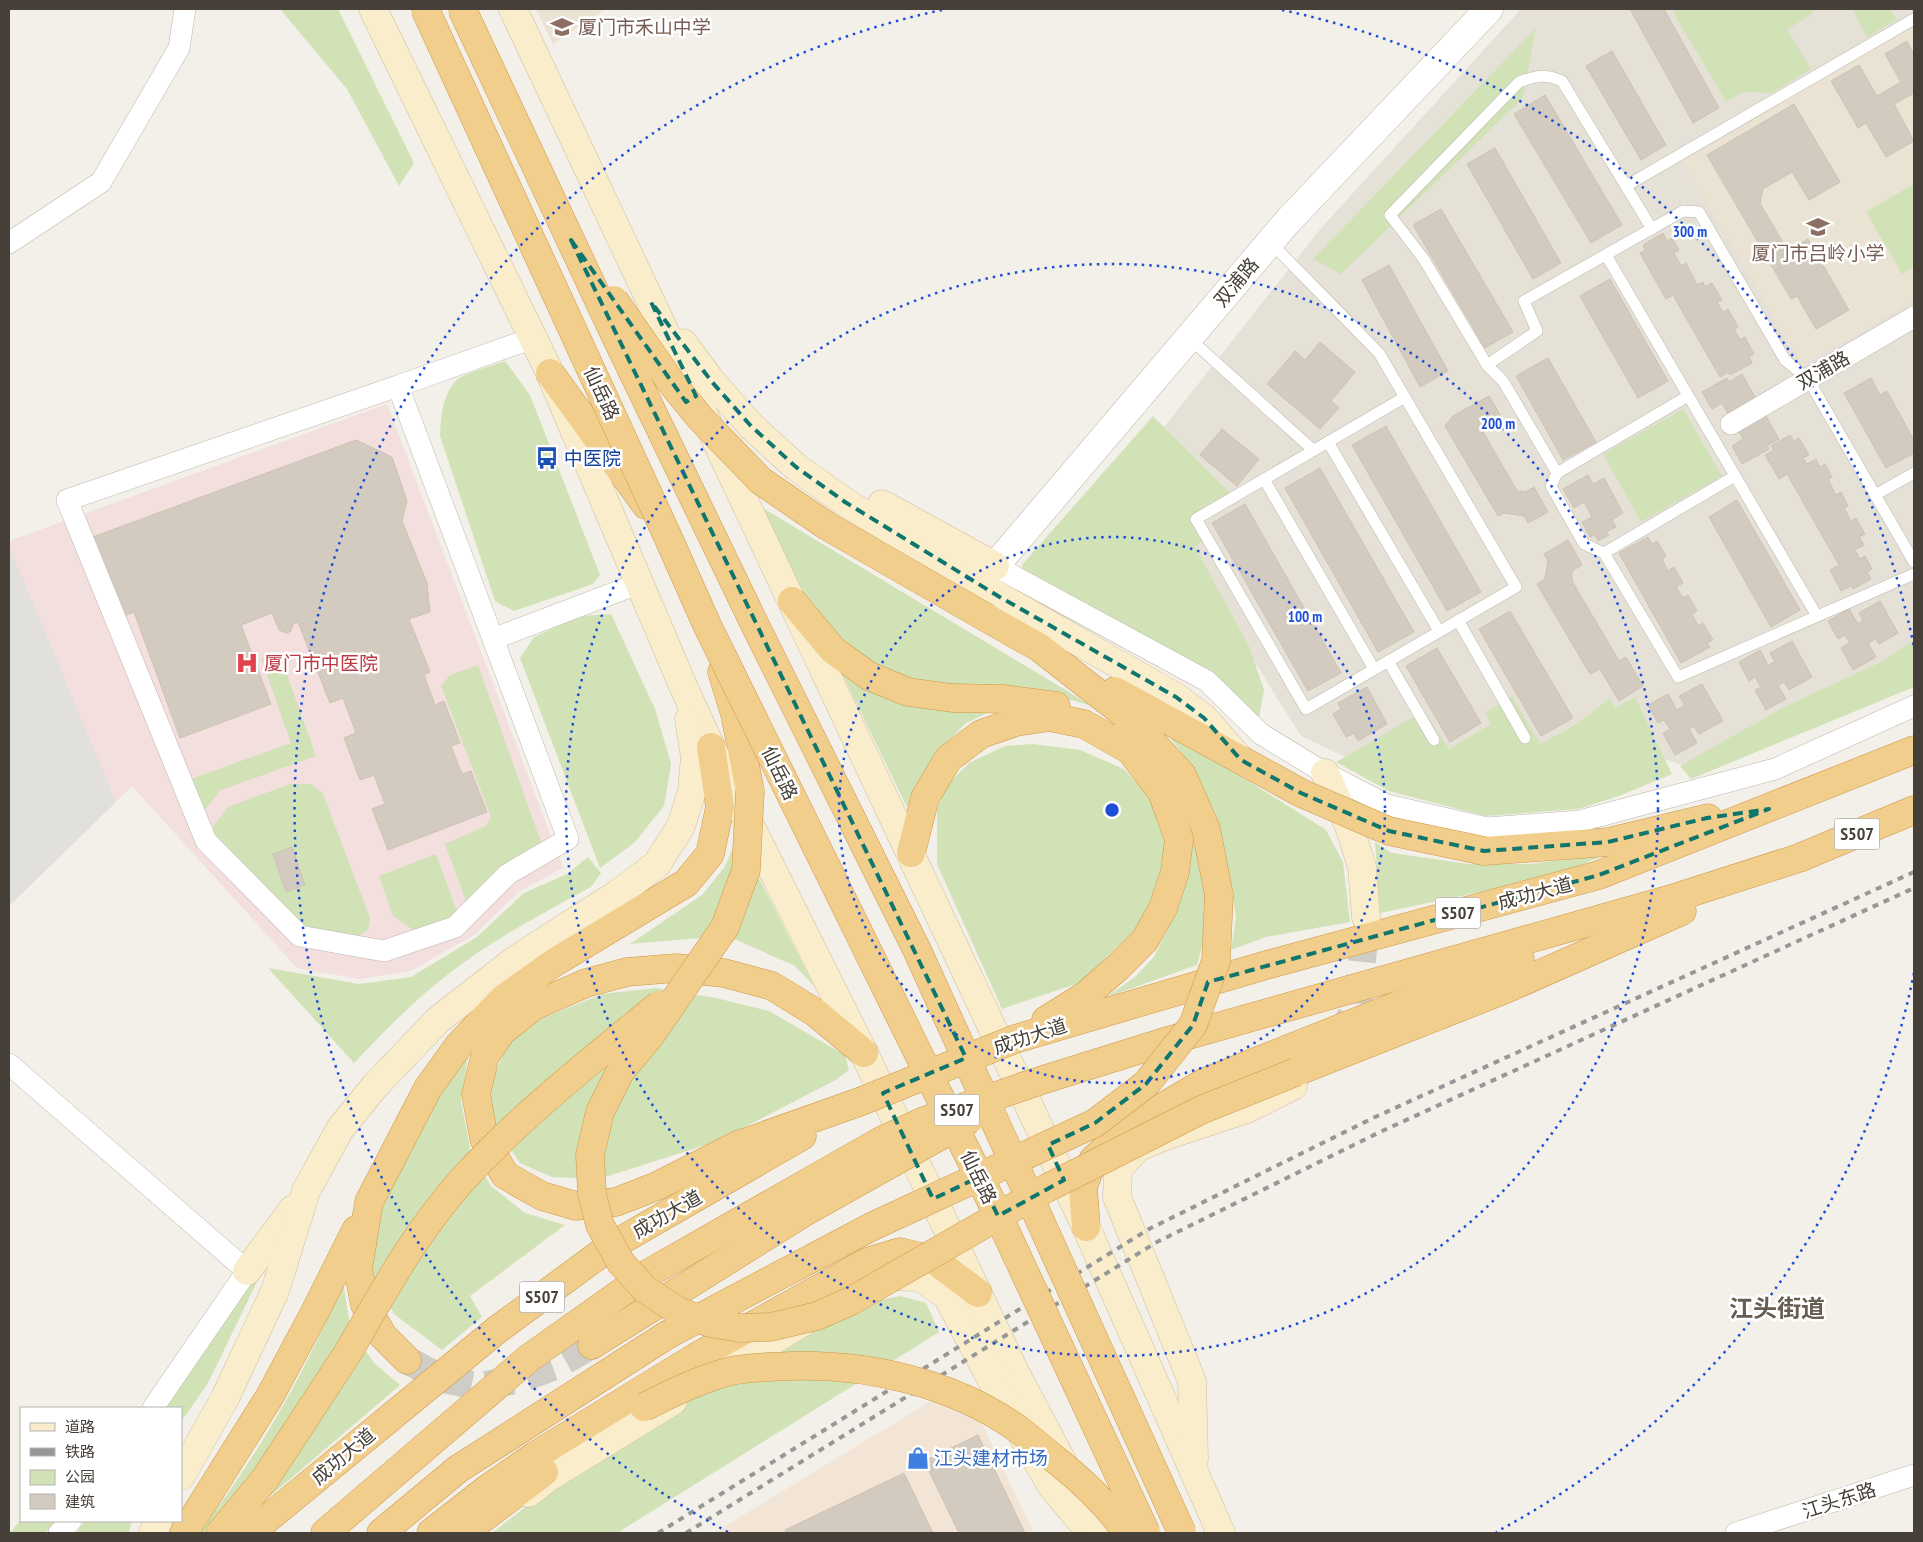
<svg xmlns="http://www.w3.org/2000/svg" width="1923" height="1542" font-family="'PT Sans Narrow','Noto Sans SC',sans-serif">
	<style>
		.residential { fill: #e6e1d7 }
		.commercial { fill: #f2e5d6 }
		.education { fill: #eae3d4 }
		.medical { fill: #f2dfde }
		.green { fill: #d1e3b6 }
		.parking { fill: #e2e0dd }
		.building { fill: #d3cbbf; stroke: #cdc2b3 }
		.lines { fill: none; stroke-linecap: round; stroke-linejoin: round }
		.secondary-tunnel { stroke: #d0ccc6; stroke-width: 28; stroke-dasharray: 28 14; stroke-linecap: butt }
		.trunk-tunnel { stroke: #d0ccc6; stroke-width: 28; stroke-dasharray: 28 14; stroke-linecap: butt }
		.service-casing { stroke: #bdb7ac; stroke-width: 12 }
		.minor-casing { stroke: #bdb7ac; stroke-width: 22 }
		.tertiary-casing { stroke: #bdb7ac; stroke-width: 29 }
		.secondary-casing { stroke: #cebf9d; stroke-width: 29 }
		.trunk-casing { stroke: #ce9747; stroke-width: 29 }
		.service { stroke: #fff; stroke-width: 11 }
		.minor { stroke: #fff; stroke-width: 21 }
		.tertiary { stroke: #fff; stroke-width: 28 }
		.secondary { stroke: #f9edcc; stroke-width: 28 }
		.trunk { stroke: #f2ce8c; stroke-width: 28 }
		.rail { stroke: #979797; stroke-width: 4; stroke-dasharray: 6 6; stroke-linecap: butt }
		.trunk-bridge-casing { stroke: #ce9747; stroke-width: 29; stroke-linecap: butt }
		.trunk-bridge { stroke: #f2ce8c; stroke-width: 28 }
		.marked { fill: none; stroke: #0f766e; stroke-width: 4; stroke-dasharray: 10 6; stroke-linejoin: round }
		.ring { fill: none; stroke: #1d4ed8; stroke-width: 2.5; stroke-dasharray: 2.5 5 }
		.labels { text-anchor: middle; stroke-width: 5; stroke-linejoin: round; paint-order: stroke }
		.shield { fill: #fff; stroke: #7e7974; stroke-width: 1 }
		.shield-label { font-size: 18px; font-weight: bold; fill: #464038 }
		.education-label { font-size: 19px; fill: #785e54; stroke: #fff; text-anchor: start }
		.street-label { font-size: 19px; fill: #464038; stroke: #fff }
		.transit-label { font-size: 19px; fill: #164399; stroke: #fff; text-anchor: start }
		.health-label { font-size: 19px; fill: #be3a42; stroke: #fff; text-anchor: start }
		.shop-label { font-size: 19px; fill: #366cbe; stroke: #fff; text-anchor: start }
		.district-label { font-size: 24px; font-weight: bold; fill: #675d50; stroke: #fff }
		.centre { fill: #1d4ed8; stroke: #fff; stroke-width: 2.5 }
		.ring-label { font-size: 15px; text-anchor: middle; font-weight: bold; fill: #1d4ed8; stroke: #fff; stroke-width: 5; stroke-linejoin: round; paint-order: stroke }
	</style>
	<rect width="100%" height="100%" fill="#f3efe9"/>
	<path class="residential" d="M1521 9H1914V17L1803 365 1914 299V660L1694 769 1622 745 1415 790 1301 736 1176 536 1135 464 1322 227Z"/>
	<path class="commercial" d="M962 1382 1034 1533H714Z"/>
	<g class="education">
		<path d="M536 9H605L553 44Z"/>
		<path d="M1914 17V299L1803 365 1679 155Z"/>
	</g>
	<path class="medical" d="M387 404 563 868 520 891 474 935 411 971 360 979 297 968 132 786 9 906V541Z"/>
	<g class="green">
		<path d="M280 9H338L414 163 399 186 347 89Z"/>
		<path d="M1679 9H1814L1812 14 1787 30 1811 69 1772 93 1743 92 1726 102 1673 12Z"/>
		<path d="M1852 9H1890L1897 20 1867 37Z"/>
		<path d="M1536 28 1523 98 1341 274 1313 259Z"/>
		<path d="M1914 184V267L1902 274 1866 212Z"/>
		<path d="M505 361 530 395 600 575 593 584 514 611 495 601 440 436C441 417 442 393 458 379 465 373 495 365 505 361Z"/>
		<path d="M1683 409 1722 476 1641 522 1603 454Z"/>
		<path d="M1153 416 1234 497 1200 519 1206 538 1195 547 1249 646 1264 690 1259 718 1030 599 1022 565Z"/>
		<path d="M761 507 1092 706 1050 694 1010 702 966 723 934 756 907 807Z"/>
		<path d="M611 614 655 709 671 764 664 806 634 843 600 868 520 658 534 637 580 616Z"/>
		<path d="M1914 640V687L1691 779 1680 766 1784 707 1883 661Z"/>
		<path d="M279 652 316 756 221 790 201 814 188 780 291 743 261 658Z"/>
		<path d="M478 665 542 845 467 904 445 844 486 826 491 817 441 686 450 675Z"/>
		<path d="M1512 696 1540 744 1577 724 1610 698 1615 708 1635 697 1672 774 1619 796 1578 809 1485 816 1389 791 1336 762 1424 711 1449 749 1491 724 1485 713Z"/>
		<path d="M1162 727 1326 830 1343 862 1350 922 1266 937 1231 950 1236 917 1228 872 1216 814 1192 766Z"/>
		<path d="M1033 744 1080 750 1124 769 1152 799 1165 844 1164 881 1142 923 1079 983 1002 1009 937 864V809L947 785 969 763 1005 746Z"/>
		<path d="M290 784H311L323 794 370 918 368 930 353 938 302 931 212 837 214 825 228 807Z"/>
		<path d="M1172 786 1196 835 1207 882V929L1197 965 1107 997 1135 977 1154 957 1169 927 1182 886Z"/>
		<path d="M738 837 814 986 795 966 737 940 700 938 630 944 702 895 724 868Z"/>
		<path d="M1375 842 1392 853 1468 864H1531L1608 853 1557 876 1380 913Z"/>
		<path d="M436 854 458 914 427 931 412 929 393 916 379 876Z"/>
		<path d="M588 857 601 873 591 887C543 913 494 939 451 972 415 999 385 1031 354 1063L268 968 359 984 411 977 477 937 524 893 567 874Z"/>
		<path d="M656 988 716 998 769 1011 845 1055 849 1070 834 1081 715 1142 599 1179 552 1177 520 1163 492 1121 490 1085 508 1044 543 1018 602 994Z"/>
		<path d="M468 1057 461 1100 470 1150 491 1186 525 1213 565 1225 470 1296 482 1317 442 1350 394 1314 375 1282 368 1251 377 1217 440 1095Z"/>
		<path d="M270 1255 208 1383 181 1422V1408H164Z"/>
		<path d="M343 1282 351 1331 375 1364 400 1385 227 1533H199C258 1455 306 1373 343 1282Z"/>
		<path d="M900 1296 926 1303 939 1332 617 1533H492L545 1492 701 1392 869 1302Z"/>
		<path d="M21 1519V1521H58L45 1533H10Z"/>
		<path d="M85 1521H132L129 1533H76Z"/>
	</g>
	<path class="parking" d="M9 546 116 802 9 906Z"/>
	<g class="building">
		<path d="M1630 9H1664L1719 108 1693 123Z"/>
		<path d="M1907 41 1914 54V93L1894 104 1914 141 1886 157 1866 123 1858 128 1831 81 1859 65 1877 96 1901 82 1885 54Z"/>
		<path d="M1612 51 1666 145 1641 160 1586 66Z"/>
		<path d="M1545 95 1622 225 1591 243 1514 114Z"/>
		<path d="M1794 104 1840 182 1809 200 1792 172 1763 189 1760 203 1788 251 1808 239 1849 310 1816 329 1797 296 1791 299 1707 155Z"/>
		<path d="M1495 148 1561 263 1533 279 1467 164Z"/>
		<path d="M1441 209 1513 332 1485 348 1413 225Z"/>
		<path d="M1663 233 1667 241 1672 238 1679 250 1674 253 1681 266 1686 263 1697 285 1703 282 1705 287 1712 283 1722 300 1717 302 1723 312 1728 309 1738 327 1734 329 1740 340 1745 337 1754 354 1749 357 1752 363 1730 375 1728 372 1720 377 1673 295 1666 299 1640 253 1645 250 1643 245Z"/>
		<path d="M1389 265 1448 371 1420 387 1362 280Z"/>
		<path d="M1610 279 1668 381 1638 398 1580 296Z"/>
		<path d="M1320 342 1355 372 1331 401 1339 408 1320 429 1267 384 1295 351 1305 360Z"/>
		<path d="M1548 358 1596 442 1563 460 1516 376Z"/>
		<path d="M1742 374 1779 439 1767 446 1769 449 1742 464 1732 446 1743 439 1722 403 1712 409 1702 392 1727 378 1729 382Z"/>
		<path d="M1871 378 1880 395 1887 391 1914 440V453L1886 468 1844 393Z"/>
		<path d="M1489 396 1502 418 1482 430 1517 491 1525 492 1534 487 1548 512 1528 523 1524 516 1504 513 1498 516 1445 426 1453 416Z"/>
		<path d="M1386 426 1481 592 1447 611 1352 445Z"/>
		<path d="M1222 429 1259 459 1237 486 1200 455Z"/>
		<path d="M1790 435 1794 441 1799 438 1809 455 1803 458 1807 464 1816 459 1820 467 1825 464 1832 477 1828 479 1836 495 1841 492 1848 506 1844 508 1851 521 1856 518 1865 534 1859 537 1864 545 1855 550 1860 559 1865 556 1872 569 1867 572 1871 579 1853 589 1851 586 1841 591 1830 570 1839 565 1787 474 1779 479 1765 455 1774 450 1771 446Z"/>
		<path d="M356 440 392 457 407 501 402 521 427 583 430 612 409 619 430 672 424 675 435 705 444 701 460 743 451 746 462 774 471 771 487 812 388 850 372 809 385 804 374 775 360 780 344 738 356 733 343 698 330 703 298 622 293 624 291 631 287 633 279 630 272 613 241 625 271 704 180 738 134 612 119 618 90 538Z"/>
		<path d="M1320 468 1414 632 1378 652 1285 488Z"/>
		<path d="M1588 475 1593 484 1604 478 1623 513 1612 520 1616 527 1606 532 1609 535 1598 541 1595 535 1590 537 1582 522 1592 517 1584 502 1574 508 1563 489Z"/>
		<path d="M1737 500 1800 610 1771 627 1709 517Z"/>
		<path d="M1245 504 1341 673 1308 691 1212 523Z"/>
		<path d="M1648 537 1652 544 1657 541 1666 556 1662 559 1668 571 1674 567 1683 583 1676 587 1683 598 1688 595 1697 611 1692 614 1698 626 1703 623 1713 640 1707 643 1710 647 1681 663 1619 553Z"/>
		<path d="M1568 540 1582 565 1572 571V581L1619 661 1626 657 1643 686 1619 701 1600 669 1590 674 1537 584 1545 579 1548 561 1544 554Z"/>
		<path d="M1880 601 1898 633 1879 644 1876 639 1868 643 1876 657 1853 670 1841 648 1850 643 1845 635 1838 639 1828 621 1849 609 1858 624 1863 621 1859 613Z"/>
		<path d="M1510 611 1573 718 1541 736 1479 629Z"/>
		<path d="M1792 641 1812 677 1789 690 1784 682 1778 686 1786 699 1766 710 1755 690 1761 687 1755 677 1749 681 1739 662 1760 650 1768 665 1775 662 1770 653Z"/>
		<path d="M1437 648 1481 723 1450 742 1406 666Z"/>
		<path d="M1702 684 1723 721 1699 734 1694 726 1689 729 1697 743 1675 755 1663 733 1670 729 1664 720 1658 723 1648 705 1668 694 1677 710 1685 705 1679 696Z"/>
		<path d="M1367 687 1387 724 1358 741 1354 733 1346 737 1333 714 1341 709 1338 703Z"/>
		<path d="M292 847 305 885 286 892 273 854Z"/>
		<path d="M978 1435 1025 1533H959L924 1461Z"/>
		<path d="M904 1473 933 1533H787L785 1530Z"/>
	</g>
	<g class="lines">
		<path class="secondary-tunnel" d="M1337 1040 1358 1004 1366 917"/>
		<path class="trunk-tunnel" d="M407 1360 443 1379 477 1386 517 1380 555 1366 592 1345"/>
		<defs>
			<g id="service">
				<path d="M1626 186 1914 19"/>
				<path d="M1270 242 1379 353 1516 587 1306 709 1196 519 1405 397"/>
				<path d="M1606 255 1817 616"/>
				<path d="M1189 338 1313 450"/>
				<path d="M1487 365 1423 258 1390 215 1519 82C1536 76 1544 73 1562 81L1652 229"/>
				<path d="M1328 442 1439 631"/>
				<path d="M1557 473 1688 396"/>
				<path d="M1264 479 1374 669"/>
				<path d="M1875 495 1914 473"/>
				<path d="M1604 553 1735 476"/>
				<path d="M1914 562 1808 379 1785 360 1699 212 1683 211 1524 301 1537 331 1487 365 1503 381 1557 473 1551 486 1584 544 1604 553 1678 677 1914 574"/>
				<path d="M1458 620 1525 738"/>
				<path d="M1388 661 1434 740"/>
			</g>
			<g id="minor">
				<path d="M9 243 101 182 179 48 185 9"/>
				<path d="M398 386 67 500 206 841 300 936 384 951 455 927 508 874 568 839 398 386 533 338"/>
				<path d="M1731 424 1914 317"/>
				<path d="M995 566 1207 681 1261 734 1325 773 1387 805 1487 828 1580 821 1775 769 1914 706"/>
				<path d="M493 639 640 583"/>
				<path d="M9 1064 247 1271 153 1408"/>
				<path d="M59 1533 71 1521"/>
				<path d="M1736 1533 1914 1475"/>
			</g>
			<path id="tertiary" d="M995 566 1288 221 1489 9"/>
			<g id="secondary">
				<path d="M373 9 550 373 684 688 711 747 864 1053 1014 1370 1100 1533"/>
				<path d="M513 9 1086 1227 1221 1533"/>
				<path d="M683 343 712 382 751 426 796 467 845 502 998 596 1176 697 1204 718 1238 757"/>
				<path d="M882 504 995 566"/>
				<path d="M1325 773 1349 826 1362 867 1366 917"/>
				<path d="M247 1271 293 1209"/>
				<path d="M883 1276 920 1277 947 1296 1006 1407 1051 1485 1079 1519"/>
				<path d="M718 1374 803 1322"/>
				<path d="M1194 1459 1192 1381 1117 1197 1118 1169 1137 1148 1165 1136 1247 1109 1293 1086"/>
				<path d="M181 1476 225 1398 275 1291 306 1191 340 1129 375 1086 438 1020 515 960 619 893 657 864 681 826 692 791 695 757 689 719"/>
				<path d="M528 1493 549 1477 673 1401"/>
				<path d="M153 1533 158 1521"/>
			</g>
			<g id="trunk">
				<path d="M550 373 646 505"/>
				<path d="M792 601 833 650 869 676 908 692 952 698 1003 699 1056 706"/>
				<path d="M987 618 1040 648 1132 720 1182 775 1206 829 1219 895"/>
				<path d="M722 672 735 714 750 791"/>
				<path d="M1115 691 1241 760"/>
				<path d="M1127 731 1137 736 1182 775"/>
				<path d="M1484 851 1608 842 1708 818"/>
				<path d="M911 853 925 798 948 759 981 734 1016 722 1050 717 1084 724 1130 750 1162 792 1179 839 1175 872 1163 908 1145 940 1118 967 1086 995 1046 1020"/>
				<path d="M1015 1039 1270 964 1599 875 1914 750"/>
				<path d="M1296 1072 1506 989 1682 911"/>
				<path d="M1036 1082 1164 1042 1671 899 1799 858 1914 810"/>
				<path d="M862 1101 738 1145 657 1186 616 1202 576 1206 542 1196 505 1175 484 1139 476 1094 485 1056 502 1031 534 1006 586 983 627 972 676 968 724 973 772 986 816 1013 864 1053"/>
				<path d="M1086 1227 1083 1187 1093 1160 1129 1127 1205 1082 1429 993 1520 959"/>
				<path d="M592 1345 808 1210 890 1164"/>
				<path d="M407 1360 383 1336 365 1305 358 1269 369 1202 428 1088 459 1045 503 999 555 962 686 883 710 854 720 807 711 747"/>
				<path d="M184 1533 270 1396 316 1310 356 1230"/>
				<path d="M220 1533 265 1479 349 1351"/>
				<path d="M250 1533 498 1329 608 1248 802 1136"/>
				<path d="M325 1533 529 1358 649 1273 879 1142"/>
				<path d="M381 1533 458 1469 667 1335"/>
				<path d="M431 1533 487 1489 536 1455 696 1357 867 1262 900 1252 934 1260 978 1293"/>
				<path d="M463 1533 544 1472"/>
			</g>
		</defs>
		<use href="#service" class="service-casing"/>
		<use href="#minor" class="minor-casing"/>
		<use href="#tertiary" class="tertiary-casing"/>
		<use href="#secondary" class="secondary-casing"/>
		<use href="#trunk" class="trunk-casing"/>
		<use href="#service" class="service"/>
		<use href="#minor" class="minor"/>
		<use href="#tertiary" class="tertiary"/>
		<use href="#secondary" class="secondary"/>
		<use href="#trunk" class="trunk"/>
		<g class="rail">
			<path d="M658 1533 1149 1229 1373 1118 1914 872"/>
			<path d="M686 1533 1157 1242 1380 1132 1914 888"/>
		</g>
		<defs>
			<g id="trunk-bridge">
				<path d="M425 9 667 535 707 625 996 1211 1146 1533"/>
				<path d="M462 9 616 337 755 625 917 950 1182 1533"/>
				<path d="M614 300 673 385 701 419 761 481 827 526 987 618"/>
				<path d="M1241 760 1301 793 1389 831 1484 851"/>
				<path d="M750 791 746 870 725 927 650 1036 620 1072 600 1112 590 1155 592 1194 600 1225 621 1263 646 1290 678 1311 710 1323 740 1328 771 1327 817 1316 851 1301 1047 1188 1201 1110 1296 1072"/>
				<path d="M862 1101 1015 1039"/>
				<path d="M879 1142 924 1121 1036 1082"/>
				<path d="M890 1164 970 1119"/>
				<path d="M667 1335 871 1227 1095 1123 1146 1084 1193 1025 1216 961 1219 895"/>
				<path d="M349 1351C383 1292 417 1230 464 1178 523 1114 592 1060 659 1005"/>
				<path d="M644 1407C672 1393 700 1379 731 1371 750 1367 772 1367 791 1366 870 1364 953 1383 1018 1429 1028 1437 1038 1445 1047 1453 1077 1476 1106 1502 1127 1533"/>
			</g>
		</defs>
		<use href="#trunk-bridge" class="trunk-bridge-casing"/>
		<use href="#trunk-bridge" class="trunk-bridge"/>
	</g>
	<path class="marked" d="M571 240 686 402 696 396 651 302 712 382 751 426 796 467 845 502 998 596 1176 697 1204 718 1241 760 1301 793 1389 831 1484 851 1608 842 1707 818 1769 809 1599 875 1208 982 1193 1025 1146 1084 1095 1123 1048 1145 1064 1180 998 1216 979 1177 933 1199 883 1093 966 1058Z"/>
	<g class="ring">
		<circle cx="1112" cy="810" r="273"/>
		<circle cx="1112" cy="810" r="546"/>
		<path d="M1914 973A818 818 0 0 1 1496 1532M728 1532A818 818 0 0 1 942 10M1282 10A818 818 0 0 1 1914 647"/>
	</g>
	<defs>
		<symbol id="school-bare" viewBox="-9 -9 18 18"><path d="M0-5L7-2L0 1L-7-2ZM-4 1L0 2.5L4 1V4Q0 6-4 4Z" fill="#8d6e63" stroke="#fff" stroke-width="2.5" paint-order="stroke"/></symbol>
		<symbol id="bus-bare" viewBox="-9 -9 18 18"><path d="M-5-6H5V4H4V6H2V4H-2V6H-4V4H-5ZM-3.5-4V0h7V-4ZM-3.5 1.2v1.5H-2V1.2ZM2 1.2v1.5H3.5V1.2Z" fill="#1a4fb4" stroke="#fff" stroke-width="2.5" paint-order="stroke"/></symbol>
		<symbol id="hospital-bare" viewBox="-9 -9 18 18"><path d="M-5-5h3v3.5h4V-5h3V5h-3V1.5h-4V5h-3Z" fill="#e0444e" stroke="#fff" stroke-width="2.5" paint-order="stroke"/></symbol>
		<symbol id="shop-bare" viewBox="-9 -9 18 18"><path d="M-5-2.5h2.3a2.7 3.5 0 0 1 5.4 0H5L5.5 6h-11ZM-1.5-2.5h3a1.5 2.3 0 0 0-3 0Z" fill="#3f7fe0" stroke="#fff" stroke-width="2.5" paint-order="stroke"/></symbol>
	</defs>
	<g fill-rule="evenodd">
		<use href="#school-bare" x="546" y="11" width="32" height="32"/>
		<use href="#school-bare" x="1802" y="211" width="32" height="32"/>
		<use href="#bus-bare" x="531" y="442" width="32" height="32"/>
		<use href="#hospital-bare" x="231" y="647" width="32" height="32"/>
		<use href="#shop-bare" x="902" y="1442" width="32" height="32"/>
	</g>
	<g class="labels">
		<g class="shield">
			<rect x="1834.5" y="818.5" width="45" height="31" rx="4"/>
			<rect x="1435.5" y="897.5" width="45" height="31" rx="4"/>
			<rect x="934.5" y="1094.5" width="45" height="31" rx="4"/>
			<rect x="519.5" y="1281.5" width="45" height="31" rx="4"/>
		</g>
		<g class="shield-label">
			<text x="1857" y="840">S507</text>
			<text x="1458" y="919">S507</text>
			<text x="957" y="1116">S507</text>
			<text x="542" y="1303">S507</text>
		</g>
		<g class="education-label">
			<text x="578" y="34">厦门市禾山中学</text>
			<text x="1818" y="260" text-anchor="middle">厦门市吕岭小学</text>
		</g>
		<g class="street-label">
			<text transform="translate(1236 282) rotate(-50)" y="7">双浦路</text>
			<text transform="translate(1823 370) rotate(-30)" y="7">双浦路</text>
			<text transform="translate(602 393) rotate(65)" y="7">仙岳路</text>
			<text transform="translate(780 773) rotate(64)" y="7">仙岳路</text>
			<text transform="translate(1535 893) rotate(-15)" y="7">成功大道</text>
			<text transform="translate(1030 1036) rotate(-18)" y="7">成功大道</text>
			<text transform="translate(979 1177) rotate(64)" y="7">仙岳路</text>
			<text transform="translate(667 1214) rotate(-30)" y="7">成功大道</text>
			<text transform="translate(343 1456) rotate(-40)" y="7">成功大道</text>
			<text transform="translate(1839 1500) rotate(-18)" y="7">江头东路</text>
		</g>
		<g class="transit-label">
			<text x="564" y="465">中医院</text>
		</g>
		<g class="health-label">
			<text x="264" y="670">厦门市中医院</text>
		</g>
		<g class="shop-label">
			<text x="934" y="1465">江头建材市场</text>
		</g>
		<g class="district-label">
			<text x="1777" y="1317">江头街道</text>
		</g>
	</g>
	<circle cx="1112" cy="810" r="8" class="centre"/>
	<g class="ring-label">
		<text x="1690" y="237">300 m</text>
		<text x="1498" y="429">200 m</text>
		<text x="1305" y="622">100 m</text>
	</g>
	<rect width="1923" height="1542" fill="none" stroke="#464038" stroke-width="20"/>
	<rect x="20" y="1407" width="162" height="115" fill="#ffffff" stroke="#b5b3af"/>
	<rect x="30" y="1423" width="25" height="8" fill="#f9edcc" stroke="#b5b3af"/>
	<text x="65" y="1432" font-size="15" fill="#464038">道路</text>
	<rect x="30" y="1448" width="25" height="8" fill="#979797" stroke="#b5b3af"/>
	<text x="65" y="1457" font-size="15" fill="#464038">铁路</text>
	<rect x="30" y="1470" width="25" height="15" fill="#d1e3b6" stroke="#b5b3af"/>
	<text x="65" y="1482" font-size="15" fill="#464038">公园</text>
	<rect x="30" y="1494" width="25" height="15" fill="#d3cbbf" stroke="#b5b3af"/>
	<text x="65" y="1507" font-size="15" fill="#464038">建筑</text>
</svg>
